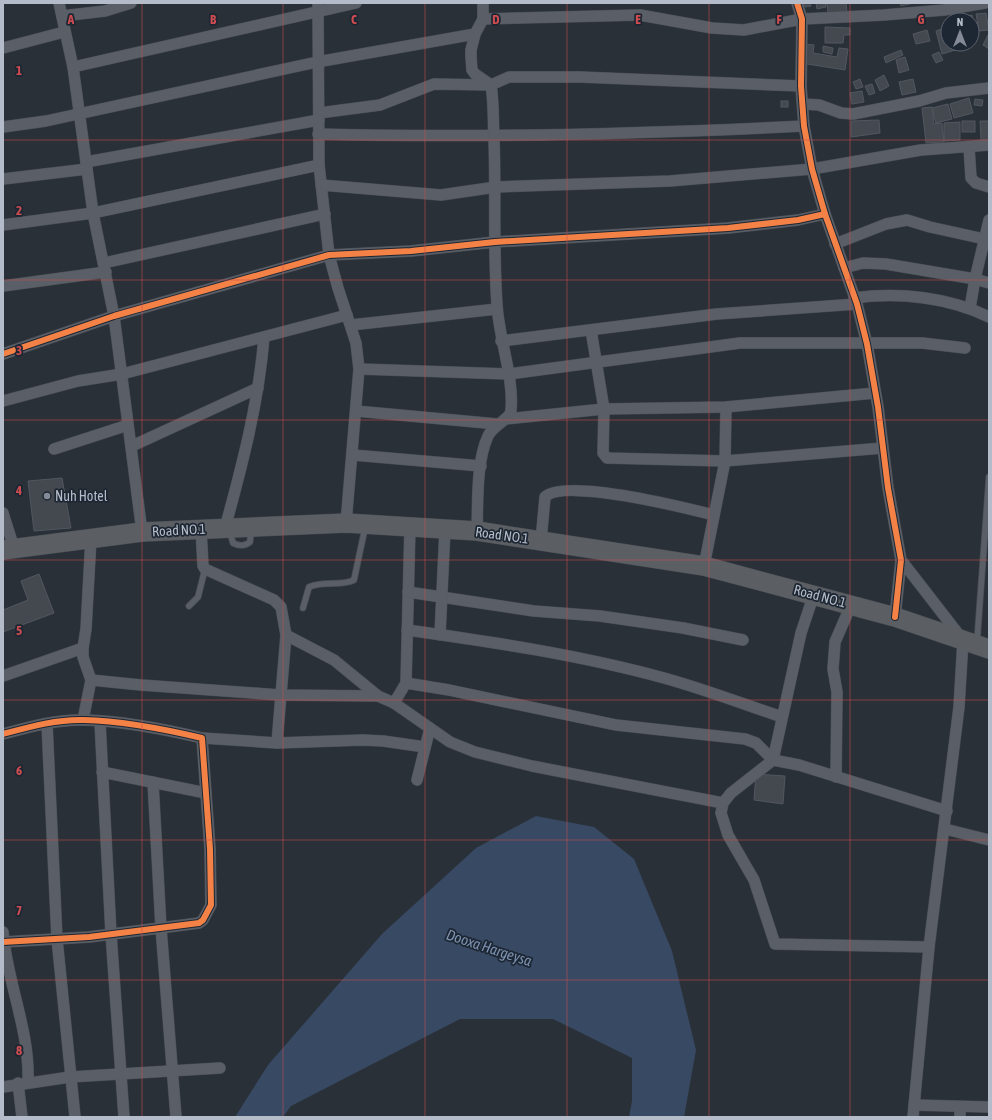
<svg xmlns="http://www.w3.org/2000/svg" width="992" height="1120" font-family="'Asap Condensed',sans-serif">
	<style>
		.water { fill: #384963 }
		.building { fill: #444950; stroke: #52575f }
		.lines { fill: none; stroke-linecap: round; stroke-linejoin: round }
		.service-casing { stroke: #484c53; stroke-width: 7 }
		.minor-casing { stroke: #484c53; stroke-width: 12 }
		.trunk-casing { stroke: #474c53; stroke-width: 20 }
		.service { stroke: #5a5e66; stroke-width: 5.5 }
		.minor { stroke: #5a5e66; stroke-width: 11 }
		.trunk { stroke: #5b5f64; stroke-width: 19 }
		.cycleway-casing { stroke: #1d2633; stroke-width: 8 }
		.cycleway { stroke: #f48246; stroke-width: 6 }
		.grid { fill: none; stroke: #ce4d50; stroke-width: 1; stroke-opacity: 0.55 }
		.poi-dot { fill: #848b96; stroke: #1d2633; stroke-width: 1.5 }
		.labels { text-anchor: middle; stroke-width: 3.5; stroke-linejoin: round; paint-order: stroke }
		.poi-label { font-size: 14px; fill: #b4bcc9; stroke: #1d2633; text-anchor: start }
		.street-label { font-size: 14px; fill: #b4bcc9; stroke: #1d2633 }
		.water-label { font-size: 15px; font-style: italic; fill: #7c92b1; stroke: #1d2633 }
		.grid-label { font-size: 13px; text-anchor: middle; font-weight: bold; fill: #ce4d50; stroke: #1d2633; stroke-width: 3.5; stroke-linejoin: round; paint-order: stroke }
	</style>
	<rect width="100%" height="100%" fill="#2a3038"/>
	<path class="water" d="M536 816 594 827 634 859 672 951 696 1050 684 1117H629L632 1101V1058L553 1019H460L291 1106 283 1117H235L268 1065 382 934 476 848Z"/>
	<g class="building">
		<path d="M804 3H810L811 6 805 7Z"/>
		<path d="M816 3H826V7L817 9Z"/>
		<path d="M827 3H846L847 12 828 13Z"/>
		<path d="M900 3H914L901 6Z"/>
		<path d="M986 13 989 30 979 31 976 14Z"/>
		<path d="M972 15 977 35 972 36V20H965V17Z"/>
		<path d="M825 27 850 28V35H844L843 43H825Z"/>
		<path d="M944 28 945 31H948V44H969V46L942 54 936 31Z"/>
		<path d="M927 30 930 41 916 44 913 34Z"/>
		<path d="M988 35 989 36V49L983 45Z"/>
		<path d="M804 44 814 45 813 53 837 57 839 48 848 49 845 70 801 63Z"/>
		<path d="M823 46 833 48 832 54 823 52Z"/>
		<path d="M901 50 903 55 886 63 884 57Z"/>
		<path d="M939 52 943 60 936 63 932 55Z"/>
		<path d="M905 57 909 70 899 73 896 60Z"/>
		<path d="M884 75 889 86 880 91 875 80Z"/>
		<path d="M860 79 863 87 856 89 853 82Z"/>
		<path d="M913 79 916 92 902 95 899 82Z"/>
		<path d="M872 84 875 93 869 95 865 86Z"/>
		<path d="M862 91 864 102 852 104 850 93Z"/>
		<path d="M969 98 973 113 954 118 950 104Z"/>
		<path d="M975 99 983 100 982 106 974 105Z"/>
		<rect x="781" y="101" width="7" height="6"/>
		<path d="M948 104 952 119 936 123 932 108Z"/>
		<path d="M932 107 934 124 942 123 944 142 926 143 922 108Z"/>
		<path d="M879 120 880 133 851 137V121Z"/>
		<rect x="962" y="121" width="13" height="11"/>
		<path d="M980 121H989V140H981Z"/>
		<path d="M960 122V140L944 141V123Z"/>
		<path d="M62 478 71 528 34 531 28 481Z"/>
		<path d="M39 574 54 613 3 632V610L28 600 21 581Z"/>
		<path d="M756 774 785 776 783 804 754 800Z"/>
	</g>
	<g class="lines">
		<defs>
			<g id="service">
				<path d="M230 532 233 543C239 546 244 547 250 542L251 531"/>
				<path d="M189 606 198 597 205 569"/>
				<path d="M303 608 309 587C325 580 339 587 354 580L365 528"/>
				<path d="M977 642 989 477"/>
			</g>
			<g id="minor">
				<path d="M59 3 73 67 93 213 114 316 142 532"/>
				<path d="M318 3 319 165 329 255 338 288 356 343 359 369 346 523"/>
				<path d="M797 3 802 19 801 86 804 126 812 169 825 214 857 304 867 344 878 407 888 488 901 560 895 617"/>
				<path d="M62 16 105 11 131 3"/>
				<path d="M483 19 640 15 712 28 744 30 802 19 884 15 944 10 985 3"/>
				<path d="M3 48 64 32"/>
				<path d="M73 67 356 3"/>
				<path d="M803 104 819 105 841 113 853 114 919 101 946 93 989 88"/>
				<path d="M319 113 380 105 434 84 491 85 509 77H580L801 86"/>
				<path d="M3 127 46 121 317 62 475 34"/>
				<path d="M318 134C481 138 642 134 804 126"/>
				<path d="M969 147 971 178 976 183 989 187"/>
				<path d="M86 162 319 120"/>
				<path d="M3 179 87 169"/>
				<path d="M321 185 441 195 496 187 670 181 812 169 921 150 989 145"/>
				<path d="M3 225 93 213 319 165"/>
				<path d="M835 244 886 224 907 220 930 227 989 240"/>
				<path d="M104 263 325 214"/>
				<path d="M844 268 863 263 886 264 975 279 989 283"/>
				<path d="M3 286 106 272"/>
				<path d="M854 298C899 292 948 297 989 317"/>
				<path d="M970 308 975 279 989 220"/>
				<path d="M351 325 497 309"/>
				<path d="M591 330 604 409 603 453 607 458 725 461 883 448"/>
				<path d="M501 341 717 314 857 304"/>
				<path d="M3 354 114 316 329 255 411 251 495 242 728 228 798 220 825 214"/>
				<path d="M359 369 509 374 740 343H922L965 348"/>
				<path d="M3 401 78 381 122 374 347 315"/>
				<path d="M356 411 497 424"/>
				<path d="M505 419 604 409 726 407 875 393"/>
				<path d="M132 446 258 388"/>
				<path d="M54 449 128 425"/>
				<path d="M353 455 481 466"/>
				<path d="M3 513 14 548"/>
				<path d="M225 528C242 466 259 401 264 337"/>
				<path d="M201 529 203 566 205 569 274 600 281 607 286 635 277 743 363 740 383 741 425 747"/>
				<path d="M477 531C478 503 476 462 488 436 493 425 511 419 511 410 514 377 499 339 497 305 493 250 496 194 494 139 493 121 494 103 491 85L475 74 472 70 471 57V50L475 34 483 19V3"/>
				<path d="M541 541 545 497C564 477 686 508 714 515"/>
				<path d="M901 560 963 640 959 707 929 947 913 1117"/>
				<path d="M704 566 725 461 726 407"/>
				<path d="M408 592 534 611 600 616 683 628 743 640"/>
				<path d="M814 594 801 633 773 760 731 793 723 803 721 813 728 835 754 880 775 944 929 947"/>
				<path d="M407 630C493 642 580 655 664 678 704 689 743 704 782 717"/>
				<path d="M286 635 334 660 378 696 394 703 450 742 475 752 532 766 723 803"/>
				<path d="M440 635 445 529"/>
				<path d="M3 676 83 648"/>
				<path d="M91 680 141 685 280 695 378 696"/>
				<path d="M406 683 449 690 616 725 745 739 756 743 773 760 799 765 947 811"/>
				<path d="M394 703 406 683 410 526"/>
				<path d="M83 720 91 680 83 657V648L86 629 91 538"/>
				<path d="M100 722 111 934 124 1117"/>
				<path d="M47 724 57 939 75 1117"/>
				<path d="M3 734C29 727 57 719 84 720 124 721 164 729 202 738L210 849 211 905 203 920 199 923 89 937 3 942"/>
				<path d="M202 738 277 743"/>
				<path d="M102 772 206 793"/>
				<path d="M836 777 837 692 833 669 835 642 851 605"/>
				<path d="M417 780 430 728"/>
				<path d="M153 782 161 928 176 1117"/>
				<path d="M945 829 989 840"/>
				<path d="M3 932C7 983 30 1030 28 1082"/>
				<path d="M18 1083 22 1117"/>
				<path d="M3 1087 70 1077 220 1068"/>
				<path d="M914 1105 989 1107"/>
				<path d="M960 1117V1107"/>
			</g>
			<path id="trunk" d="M3 550 142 532 346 523 477 531 704 566 895 617 989 649"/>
		</defs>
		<use href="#service" class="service-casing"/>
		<use href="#minor" class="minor-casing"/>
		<use href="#trunk" class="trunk-casing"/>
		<use href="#service" class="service"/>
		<use href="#minor" class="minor"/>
		<use href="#trunk" class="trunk"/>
		<defs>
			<g id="cycleway">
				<path d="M797 3 802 19 801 86 804 126 812 169 825 214 857 304 867 344 878 407 888 488 901 560 895 617"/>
				<path d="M3 354 114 316 329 255 411 251 495 242 728 228 798 220 825 214"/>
				<path d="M3 734C29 727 57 719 84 720 124 721 164 729 202 738L210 849 211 905 203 920 199 923 89 937 3 942"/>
			</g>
		</defs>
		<use href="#cycleway" class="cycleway-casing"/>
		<use href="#cycleway" class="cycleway"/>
	</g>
	<path class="grid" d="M142 3V1117M283 3V1117M425 3V1117M567 3V1117M709 3V1117M850 3V1117M3 140H989M3 280H989M3 420H989M3 560H989M3 700H989M3 840H989M3 980H989"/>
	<circle class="poi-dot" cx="47" cy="496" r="4"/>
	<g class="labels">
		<g class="poi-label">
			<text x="55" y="501">Nuh Hotel</text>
		</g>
		<g class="street-label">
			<text transform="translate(179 530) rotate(-3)" y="5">Road NO.1</text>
			<text transform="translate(502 535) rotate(8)" y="5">Road NO.1</text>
			<text transform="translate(820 596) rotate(15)" y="5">Road NO.1</text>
		</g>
		<g class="water-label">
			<text transform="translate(489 948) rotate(18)" y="5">Dooxa Hargeysa</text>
		</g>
	</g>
	<g class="grid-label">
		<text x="71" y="24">A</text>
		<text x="213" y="24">B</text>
		<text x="354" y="24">C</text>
		<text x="496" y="24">D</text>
		<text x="638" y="24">E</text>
		<text x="779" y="24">F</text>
		<text x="921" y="24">G</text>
		<text x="19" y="75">1</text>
		<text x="19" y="215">2</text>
		<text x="19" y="355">3</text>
		<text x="19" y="495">4</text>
		<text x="19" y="635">5</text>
		<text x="19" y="775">6</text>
		<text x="19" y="915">7</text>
		<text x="19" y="1055">8</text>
	</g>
	<rect width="992" height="1120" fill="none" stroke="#b4bcc9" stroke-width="8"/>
	<g transform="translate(960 32)"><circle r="19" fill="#1d2633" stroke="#59626f"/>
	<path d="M0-3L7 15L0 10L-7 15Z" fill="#848b96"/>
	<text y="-6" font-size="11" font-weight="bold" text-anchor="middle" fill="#b4bcc9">N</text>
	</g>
</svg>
